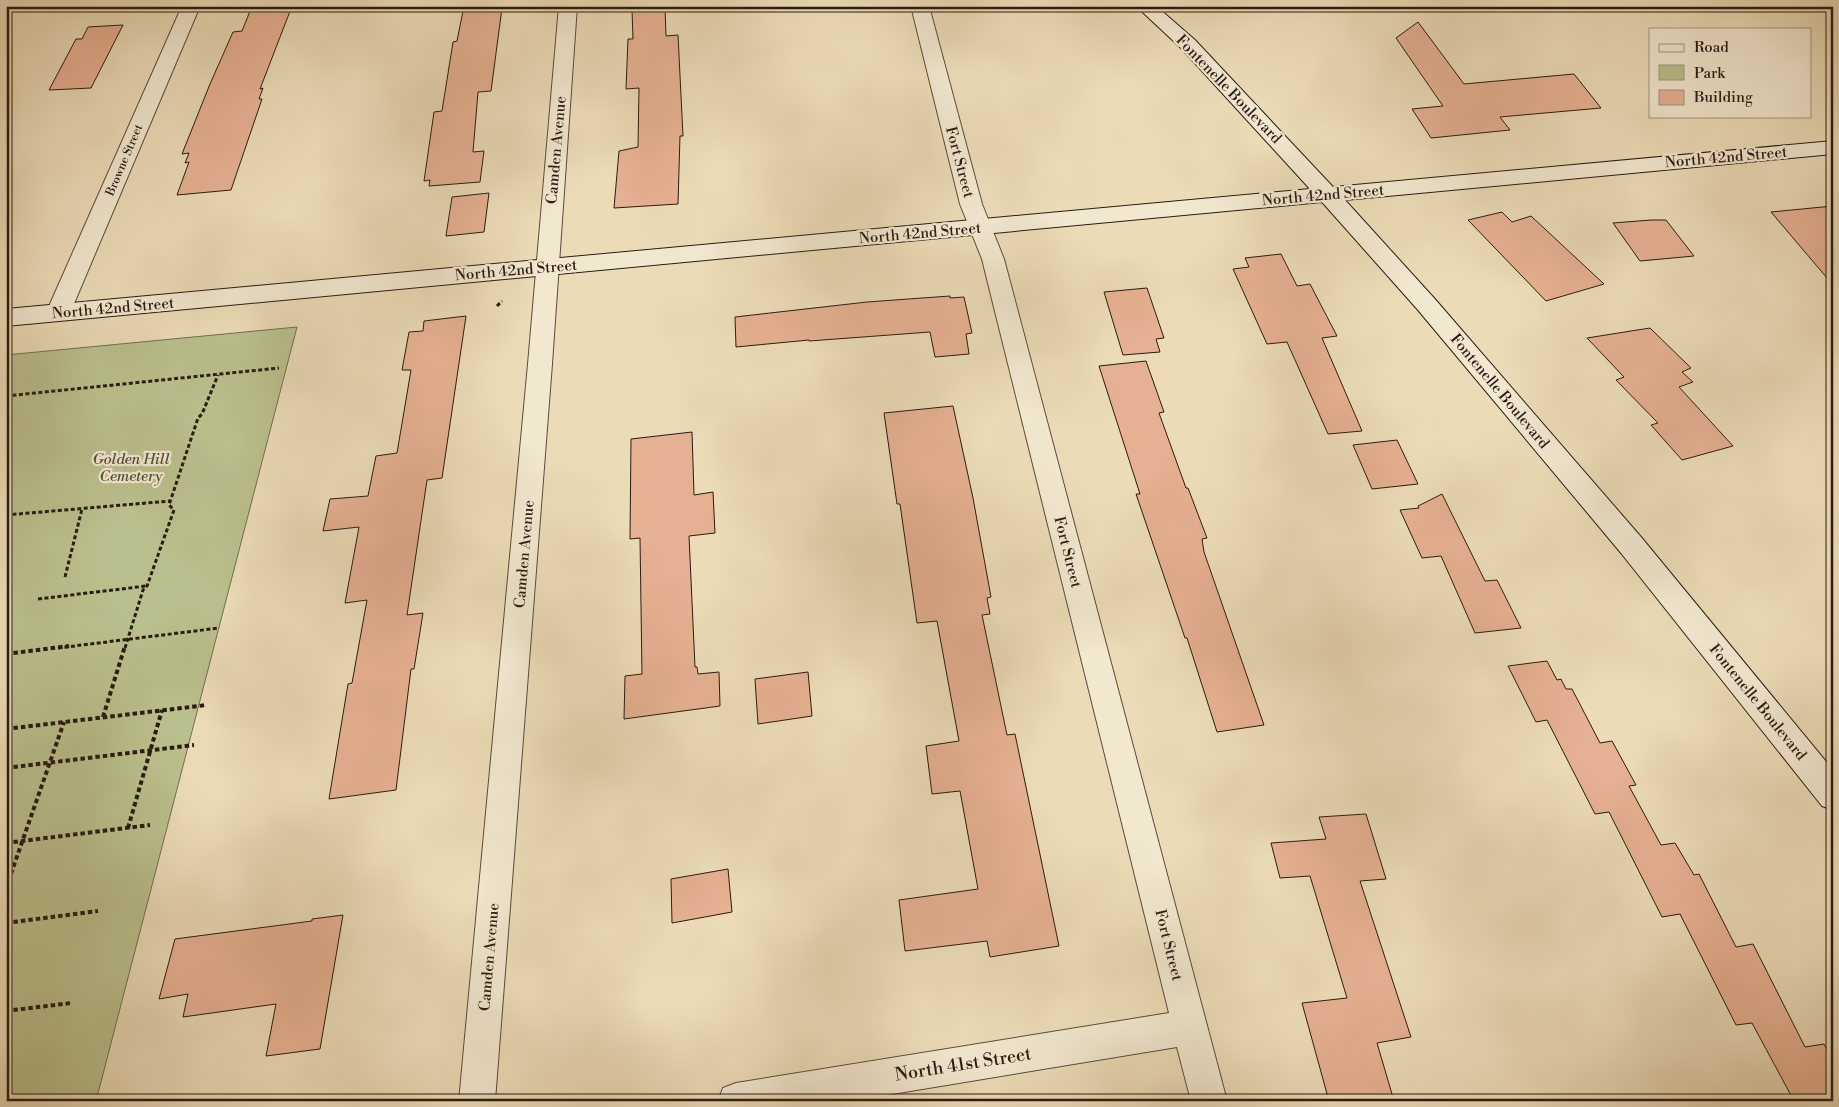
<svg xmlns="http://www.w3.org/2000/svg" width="1839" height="1107" font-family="'Libre Bodoni',serif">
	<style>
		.green { fill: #bac08d; stroke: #726e50 }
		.building { fill: #e6b192; stroke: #2a1b13 }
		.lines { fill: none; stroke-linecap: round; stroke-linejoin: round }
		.minor-casing { stroke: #5a4b3c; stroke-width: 2 }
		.secondary-casing { stroke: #2a1b13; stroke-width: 2 }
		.path-far1 { stroke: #2a1b13; stroke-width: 3; stroke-dasharray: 4 2.5; stroke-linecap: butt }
		.path { stroke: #2a1b13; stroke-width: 4; stroke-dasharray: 4.5 3; stroke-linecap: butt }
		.minor { fill: #f2e8d0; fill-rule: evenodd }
		.secondary { fill: #f2e8d0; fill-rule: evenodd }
		.labels { text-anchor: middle; stroke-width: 4.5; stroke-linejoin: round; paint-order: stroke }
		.far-street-label { font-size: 12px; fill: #2a1b13; stroke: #f2e8d0 }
		.street-label { font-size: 15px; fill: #2a1b13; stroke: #f2e8d0 }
		.park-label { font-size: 15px; font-style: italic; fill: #554d38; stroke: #f2e8d0 }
		.near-street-label { font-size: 18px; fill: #2a1b13; stroke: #f2e8d0 }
	</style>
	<rect width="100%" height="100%" fill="#ebdcb7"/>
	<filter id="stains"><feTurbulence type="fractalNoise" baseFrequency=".004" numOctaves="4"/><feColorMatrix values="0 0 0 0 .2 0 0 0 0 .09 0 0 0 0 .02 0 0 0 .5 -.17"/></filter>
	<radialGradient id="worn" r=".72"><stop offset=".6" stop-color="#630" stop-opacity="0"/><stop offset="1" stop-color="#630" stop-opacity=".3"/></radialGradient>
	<path class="green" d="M297 327 96 1101H6V355Z"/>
	<g class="building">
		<path d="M252 6H292L260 89 263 88 259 99H262L231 190 177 195 189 162 185 163 189 153 182 154 210 84 233 32 242 31Z"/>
		<path d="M665 6 666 36 678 35 683 136H680L678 204 614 208 619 151 638 147 639 88 626 89 628 39H633L632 9Z"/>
		<path d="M502 8 491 91 478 92 473 152 484 151 480 182 429 186 430 180 424 181 434 112 442 111 453 42 457 41 463 11Z"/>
		<path d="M1418 22 1464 84 1574 74 1601 108 1500 117 1510 130 1431 138 1412 109 1443 106 1396 38Z"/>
		<path d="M123 25 91 88 49 90 76 39H82L88 27Z"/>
		<path d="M489 193 484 232 446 236 452 197Z"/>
		<path d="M1833 206V285L1771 212Z"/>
		<path d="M1502 212 1512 222 1531 216 1604 284 1546 301 1468 220Z"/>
		<path d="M1651 220H1666L1694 256 1640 261 1613 223Z"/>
		<path d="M1281 254 1297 286 1310 284 1337 336 1322 338 1362 431 1328 434 1287 342 1267 344 1233 269 1249 267 1245 258Z"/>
		<path d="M1147 288 1164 338 1156 339 1160 352 1123 355 1104 292Z"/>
		<path d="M950 296V298L964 297 972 333 966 334 969 354 935 357 930 332 809 341V340L736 347 735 317 867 302Z"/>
		<path d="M466 316 442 478 427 480 407 615 423 613 414 669H411L396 790 329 799 348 684 352 683 367 600 345 603 359 527 323 531 330 499 368 496 376 456 397 453 411 370H402L409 332 423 331 424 321Z"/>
		<path d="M1650 328 1691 368 1682 372 1693 382 1679 387 1733 446 1682 460 1651 425 1658 423 1616 380 1624 377 1587 338Z"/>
		<path d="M1146 361 1164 412 1159 413 1186 488H1188L1207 538 1202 539 1204 552 1264 725 1217 732 1187 638H1185L1136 494H1140L1099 366Z"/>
		<path d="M953 406 973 498 991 597 987 598 990 614 982 615 1007 735 1015 734 1059 946 990 957 987 941 905 951 899 900 978 889 960 791 932 794 926 746 959 741 937 621 917 623 900 504H897L884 413Z"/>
		<path d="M692 432 694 495 713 492 715 533 689 536 695 667H697L698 674 719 672 720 706 624 719 625 676 642 674 640 538 630 539 631 439Z"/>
		<path d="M1397 440 1418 484 1372 489 1353 445Z"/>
		<path d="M1442 494 1485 581 1497 580 1521 628 1475 633 1441 556 1422 558 1400 510 1419 508 1418 506Z"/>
		<path d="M1547 661 1557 680 1561 679 1566 689H1572L1600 743 1612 741 1636 785 1629 786 1661 845 1675 843 1694 875 1699 874 1736 947 1753 944 1805 1047 1824 1044 1833 1060V1101H1794L1752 1023 1736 1025 1680 914 1662 917 1609 812 1595 814 1547 720 1536 722 1508 666Z"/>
		<path d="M808 672 812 716 758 724 755 679Z"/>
		<path d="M1366 814 1386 879 1360 881 1411 1037 1377 1043 1394 1101H1329L1302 1003 1347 998 1310 876 1280 878 1271 843 1326 839 1319 817Z"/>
		<path d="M728 869 732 912 672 923 671 879Z"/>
		<path d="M343 915 320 1049 266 1056 276 1004 183 1017 188 994 159 999 175 939 312 921V919Z"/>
	</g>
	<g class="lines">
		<defs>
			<g id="minor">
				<path d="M182 6H200L70 313 66 319 58 321 50 319 46 313Z"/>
				<path d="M559 6H577L552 364 495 1101H459L528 364Z"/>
				<path d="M911 6H929L982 204 1004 259 1227 1101H1191L1177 1047 850 1101H718L723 1088 736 1083 1169 1013 982 259 960 204Z"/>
			</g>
			<path id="secondary" d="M1136 6H1156L1195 40 1333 187 1833 141V154L1345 200 1434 298 1641 537 1833 770V810L1822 806 1621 553 1418 310 1322 202 6 326V309L1310 189 1181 48Z"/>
		</defs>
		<use href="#minor" class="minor-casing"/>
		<use href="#secondary" class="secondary-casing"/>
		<g class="path-far1">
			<path d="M497 306 502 301"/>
			<path d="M6 396 279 368"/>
			<path d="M6 515 170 501"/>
			<path d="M65 577 82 509"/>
			<path d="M38 599 146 586"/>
			<path d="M58 648 219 628"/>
			<path d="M125 648 143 590 147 586 174 510 169 505 198 418 202 414 218 375"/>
		</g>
		<g class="path">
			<path d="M6 654 69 646"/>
			<path d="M103 717 125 646"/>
			<path d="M6 729 207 705"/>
			<path d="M6 768 194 745"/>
			<path d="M128 828 162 710"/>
			<path d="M6 843 150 825"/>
			<path d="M6 888 64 722"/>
			<path d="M6 923 98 911"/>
			<path d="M6 1011 71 1003"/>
		</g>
		<use href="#minor" class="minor"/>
		<use href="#secondary" class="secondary"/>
	</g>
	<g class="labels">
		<g class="far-street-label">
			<text transform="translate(124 160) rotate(-67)" y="4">Browne Street</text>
		</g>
		<g class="street-label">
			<text transform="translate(1229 89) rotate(46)" y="5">Fontenelle Boulevard</text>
			<text transform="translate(556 150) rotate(-85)" y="5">Camden Avenue</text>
			<text transform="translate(1726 157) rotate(-5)" y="5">North 42nd Street</text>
			<text transform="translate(960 162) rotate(75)" y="5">Fort Street</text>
			<text transform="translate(1323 195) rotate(-5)" y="5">North 42nd Street</text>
			<text transform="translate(920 233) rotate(-5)" y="5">North 42nd Street</text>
			<text transform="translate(516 270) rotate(-5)" y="5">North 42nd Street</text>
			<text transform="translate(113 308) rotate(-5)" y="5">North 42nd Street</text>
			<text transform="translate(1500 391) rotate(50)" y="5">Fontenelle Boulevard</text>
			<text transform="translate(1068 552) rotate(76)" y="5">Fort Street</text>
			<text transform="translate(524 554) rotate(-85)" y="5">Camden Avenue</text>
			<text transform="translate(1758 702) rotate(51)" y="5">Fontenelle Boulevard</text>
			<text transform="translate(1169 945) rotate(76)" y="5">Fort Street</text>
			<text transform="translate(489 957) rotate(-85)" y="5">Camden Avenue</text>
		</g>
		<g class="park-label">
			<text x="131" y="464">Golden Hill<tspan x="131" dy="17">Cemetery</tspan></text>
		</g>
		<g class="near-street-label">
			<text transform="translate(963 1064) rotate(-9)" y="6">North 41st Street</text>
		</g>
	</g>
	<rect width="1839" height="1107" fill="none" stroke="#ebdcb7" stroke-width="25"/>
	<rect x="8" y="8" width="1824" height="1092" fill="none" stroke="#2a1b13" stroke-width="2.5"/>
	<rect x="12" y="12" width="1814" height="1082" fill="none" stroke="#2a1b13"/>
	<rect x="1649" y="28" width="162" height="90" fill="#f2e8d0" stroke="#a29684"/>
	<rect x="1659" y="44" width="25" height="8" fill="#f2e8d0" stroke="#a29684"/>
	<text x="1694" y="52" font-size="15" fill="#2a1b13">Road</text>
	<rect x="1659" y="65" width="25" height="15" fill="#bac08d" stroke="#a29684"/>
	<text x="1694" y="78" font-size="15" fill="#2a1b13">Park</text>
	<rect x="1659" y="90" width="25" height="15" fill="#e6b192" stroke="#a29684"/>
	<text x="1694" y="102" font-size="15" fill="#2a1b13">Building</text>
	<rect width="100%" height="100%" filter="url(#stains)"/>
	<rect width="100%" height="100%" fill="url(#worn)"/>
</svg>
